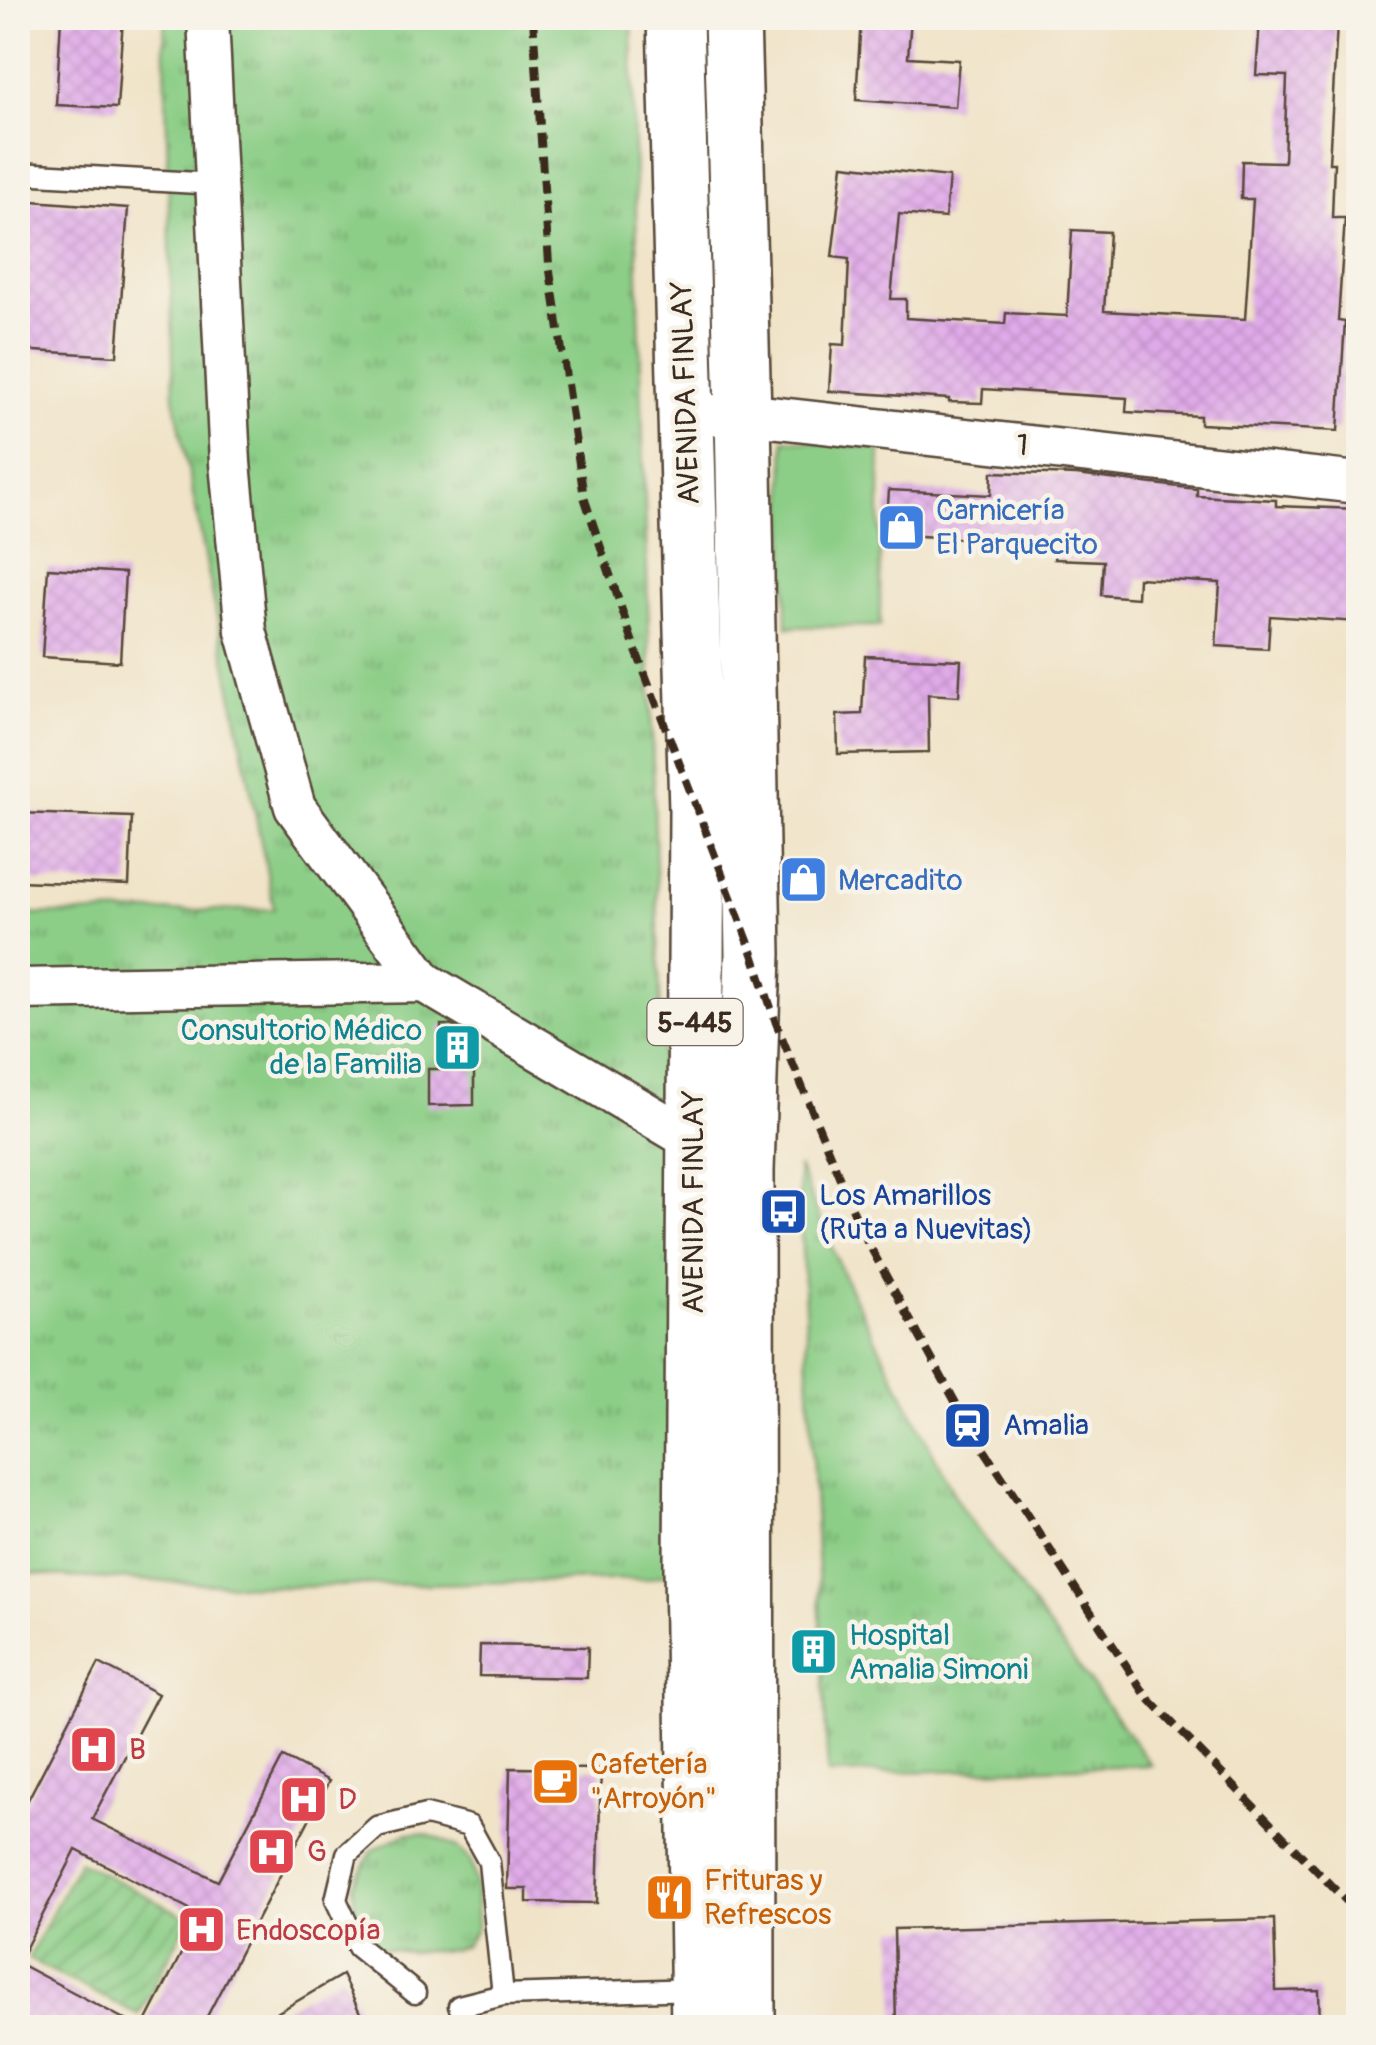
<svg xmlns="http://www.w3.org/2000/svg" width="1376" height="2045" font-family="Pangolin,sans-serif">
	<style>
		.grass { fill: url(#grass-tufts); stroke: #647c52; stroke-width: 2.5 }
		.park { fill: #8cce87; stroke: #647c52; stroke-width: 2.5 }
		.garden { fill: url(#garden-furrows); stroke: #647c52; stroke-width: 2.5 }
		.building { fill: url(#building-cross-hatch) }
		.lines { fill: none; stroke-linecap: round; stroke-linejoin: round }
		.service-casing { stroke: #564637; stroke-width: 25 }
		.minor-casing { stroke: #564637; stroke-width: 45 }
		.trunk-casing { stroke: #564637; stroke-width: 60 }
		.service { stroke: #fff; stroke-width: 20 }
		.minor { stroke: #fff; stroke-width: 40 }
		.trunk { stroke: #fff; stroke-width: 55 }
		.rail { stroke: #3b2a1e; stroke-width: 8; stroke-dasharray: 15 8; stroke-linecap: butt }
		.labels { text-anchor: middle; stroke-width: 9; stroke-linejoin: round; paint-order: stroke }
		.shield { fill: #f7f3e8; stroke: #73665b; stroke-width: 2.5 }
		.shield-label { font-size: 28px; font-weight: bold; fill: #3b2a1e }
		.street-label { font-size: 30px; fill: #3b2a1e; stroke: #f7f3e8 }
		.shop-label { font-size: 30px; fill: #366cbe; stroke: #f7f3e8; text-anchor: start }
		.culture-label { font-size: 30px; fill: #0d838f; stroke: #f7f3e8; text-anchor: end }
		.transit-label { font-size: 30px; fill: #164399; stroke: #f7f3e8; text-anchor: start }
		.health-label { font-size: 30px; fill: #be3a42; stroke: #f7f3e8; text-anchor: start }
		.food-label { font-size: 30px; fill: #c56008; stroke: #f7f3e8; text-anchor: start }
	</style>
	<defs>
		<pattern id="grass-tufts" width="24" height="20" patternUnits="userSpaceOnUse" patternTransform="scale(2.5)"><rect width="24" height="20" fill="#8cce87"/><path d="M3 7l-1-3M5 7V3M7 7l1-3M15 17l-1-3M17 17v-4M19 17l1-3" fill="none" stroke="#74a76e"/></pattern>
		<pattern id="garden-furrows" width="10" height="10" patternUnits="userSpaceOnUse" patternTransform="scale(2.5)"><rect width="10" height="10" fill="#8cce87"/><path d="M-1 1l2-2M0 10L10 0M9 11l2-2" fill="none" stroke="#74a76e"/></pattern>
		<pattern id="building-cross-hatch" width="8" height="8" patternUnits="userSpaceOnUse" patternTransform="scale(2.5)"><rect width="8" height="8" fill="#e0aae9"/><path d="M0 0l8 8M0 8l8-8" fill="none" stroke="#c192c7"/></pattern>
	</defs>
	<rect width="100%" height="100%" fill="#f7f3e8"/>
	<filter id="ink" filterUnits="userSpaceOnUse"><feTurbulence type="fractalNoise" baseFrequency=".01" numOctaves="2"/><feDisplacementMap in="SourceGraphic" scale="20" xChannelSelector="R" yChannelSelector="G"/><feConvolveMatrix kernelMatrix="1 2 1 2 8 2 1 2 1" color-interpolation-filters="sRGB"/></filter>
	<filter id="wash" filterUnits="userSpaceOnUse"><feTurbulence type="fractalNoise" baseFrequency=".0048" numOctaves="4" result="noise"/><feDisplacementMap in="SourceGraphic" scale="40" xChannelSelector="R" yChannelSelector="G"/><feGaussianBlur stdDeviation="2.25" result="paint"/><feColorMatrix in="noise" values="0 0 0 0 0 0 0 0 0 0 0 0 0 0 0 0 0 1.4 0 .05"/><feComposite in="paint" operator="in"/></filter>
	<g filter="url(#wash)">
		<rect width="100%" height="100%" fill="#f0e3c7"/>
		<g class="grass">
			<path d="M164 18H632L634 146 664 1125 693 1141 692 1567 647 1579 283 1587 68 1577 18 1572V915L274 909 174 397Z"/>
			<path d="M798 1166 846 1281 961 1508 1151 1765 828 1774Z"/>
			<path d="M406 1833 424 1834 440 1839 457 1847 471 1861 476 1887 477 1928 465 1946 453 1950 409 1952 379 1948 365 1936 355 1913 353 1886 372 1851Z"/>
		</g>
		<path class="park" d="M784 439 880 449V626L787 627Z"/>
		<path class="garden" d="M79 1861 189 1918 139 2015 28 1959Z"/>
		<g id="blocks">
			<g class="building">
				<path d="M61 18H123L117 108 56 105Z"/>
				<path d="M861 18H911L908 57 959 60 955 107 856 100Z"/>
				<path d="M1260 20 1337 24 1329 163H1334L1332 218H1345L1338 321 1345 322 1338 431 1200 424V416L1126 412 1127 398 983 389 982 403 949 402V399L829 391 832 344 845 345 849 259 832 257 843 165 949 177 945 218 899 214 891 299H906V318L1005 324 1006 313 1067 316 1072 230 1109 232 1104 311 1245 319 1253 199H1241L1242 161 1284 162 1287 76 1256 75Z"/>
				<path d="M18 200 128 208 117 356 18 350Z"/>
				<path d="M992 472 1076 475 1197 489V496L1276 500V506L1358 509V622L1270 616 1268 649 1216 646 1220 583 1138 578 1137 598 1101 595 1103 561 1054 559 1055 552 988 548 989 540 886 534 889 490 991 495Z"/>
				<path d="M48 568 125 573 120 662 42 657Z"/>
				<path d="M865 656 961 660 959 696 928 694 929 752 838 754 837 715 862 714Z"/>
				<path d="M18 813 132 817 129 885 18 881Z"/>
				<path d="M441 1025H450L474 1039V1105L428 1106V1069H441Z"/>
				<path d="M480 1645 588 1647 587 1678 479 1676Z"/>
				<path d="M99 1663 158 1694 92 1819 218 1881 283 1757 329 1781 201 2028H143L201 1915 76 1850 18 1963V1819Z"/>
				<path d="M510 1768 601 1769 597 1903 527 1902V1889H507Z"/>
				<path d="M1274 1919 1276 1991 1319 1990 1320 2028H896L894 1929Z"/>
				<path d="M18 1963 141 2028H18Z"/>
				<path d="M342 1975 361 2015 340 2028H251Z"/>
			</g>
		</g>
	</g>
	<g filter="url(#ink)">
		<use href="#blocks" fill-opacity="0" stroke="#564637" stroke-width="2.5"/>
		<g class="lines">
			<defs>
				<g id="service">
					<path d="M18 173 216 184"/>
					<path d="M415 1993 358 1947 336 1900 347 1854 377 1827 426 1815 469 1826 489 1862 503 1995"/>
					<path d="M459 2006 503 1995 696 1989"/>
				</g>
				<g id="minor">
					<path d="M208 18 230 463 246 631 295 807 424 982"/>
					<path d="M685 416 743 414 1358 483"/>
					<path d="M18 989 424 982 712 1152"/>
				</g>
				<g id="trunk">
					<path d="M675 18 697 811 692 1567 699 2028"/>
					<path d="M732 18 743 414 753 954 746 1171 747 2028"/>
				</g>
			</defs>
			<use href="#service" class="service-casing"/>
			<use href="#minor" class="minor-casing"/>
			<use href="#trunk" class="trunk-casing"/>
			<use href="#service" class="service"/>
			<use href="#minor" class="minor"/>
			<use href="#trunk" class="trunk"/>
			<path class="rail" d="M533 18 549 264 584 497 633 643 753 954 776 1023 862 1232 968 1425 1147 1697 1358 1913"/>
		</g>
	</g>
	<defs>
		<symbol id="shop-square" viewBox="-11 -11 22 22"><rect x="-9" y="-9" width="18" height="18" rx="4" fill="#3f7fe0" stroke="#f7f3e8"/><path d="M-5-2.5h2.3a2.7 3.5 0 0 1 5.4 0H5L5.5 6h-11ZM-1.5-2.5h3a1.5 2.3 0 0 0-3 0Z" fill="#fff"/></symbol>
		<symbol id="building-square" viewBox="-11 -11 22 22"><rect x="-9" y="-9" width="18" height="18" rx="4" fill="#0f9aa8" stroke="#f7f3e8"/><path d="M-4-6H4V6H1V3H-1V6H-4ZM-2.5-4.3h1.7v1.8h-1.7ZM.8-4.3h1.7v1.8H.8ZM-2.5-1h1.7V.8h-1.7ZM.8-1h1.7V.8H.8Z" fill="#fff"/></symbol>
		<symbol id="bus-square" viewBox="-11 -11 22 22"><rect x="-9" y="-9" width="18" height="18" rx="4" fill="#1a4fb4" stroke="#f7f3e8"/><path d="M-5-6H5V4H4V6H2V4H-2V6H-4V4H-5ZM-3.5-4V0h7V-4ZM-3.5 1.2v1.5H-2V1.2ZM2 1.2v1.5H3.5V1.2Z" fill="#fff"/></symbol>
		<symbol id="station-square" viewBox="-11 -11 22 22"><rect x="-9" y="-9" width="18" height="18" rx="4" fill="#1a4fb4" stroke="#f7f3e8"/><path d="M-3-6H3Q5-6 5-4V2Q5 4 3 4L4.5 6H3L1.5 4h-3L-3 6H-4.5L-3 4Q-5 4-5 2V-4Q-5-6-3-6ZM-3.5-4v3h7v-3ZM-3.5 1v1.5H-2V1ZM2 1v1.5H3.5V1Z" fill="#fff"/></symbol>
		<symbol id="hospital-square" viewBox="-11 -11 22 22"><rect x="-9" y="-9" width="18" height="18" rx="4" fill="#e0444e" stroke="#f7f3e8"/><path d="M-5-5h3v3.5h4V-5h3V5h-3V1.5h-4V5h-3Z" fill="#fff"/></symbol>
		<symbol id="cafe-square" viewBox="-11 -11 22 22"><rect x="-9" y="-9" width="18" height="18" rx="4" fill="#e8710a" stroke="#f7f3e8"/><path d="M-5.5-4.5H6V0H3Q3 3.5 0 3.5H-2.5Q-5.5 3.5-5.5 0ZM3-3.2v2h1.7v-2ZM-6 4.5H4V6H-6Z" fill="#fff"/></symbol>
		<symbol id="restaurant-square" viewBox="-11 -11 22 22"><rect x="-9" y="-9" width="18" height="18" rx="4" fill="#e8710a" stroke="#f7f3e8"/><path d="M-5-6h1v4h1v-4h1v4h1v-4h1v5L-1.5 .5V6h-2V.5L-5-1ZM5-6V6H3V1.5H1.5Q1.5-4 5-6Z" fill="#fff"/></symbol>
	</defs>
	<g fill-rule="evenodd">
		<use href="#shop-square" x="874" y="500" width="55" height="55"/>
		<use href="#shop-square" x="776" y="852" width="55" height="55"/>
		<use href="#building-square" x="430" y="1020" width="55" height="55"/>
		<use href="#bus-square" x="756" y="1184" width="55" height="55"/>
		<use href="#station-square" x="940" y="1398" width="55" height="55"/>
		<use href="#building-square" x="786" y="1624" width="55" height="55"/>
		<use href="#hospital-square" x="66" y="1722" width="55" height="55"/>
		<use href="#cafe-square" x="528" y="1754" width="55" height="55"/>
		<use href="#hospital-square" x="276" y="1772" width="55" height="55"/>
		<use href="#hospital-square" x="244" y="1824" width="55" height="55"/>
		<use href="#restaurant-square" x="642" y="1870" width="55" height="55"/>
		<use href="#hospital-square" x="174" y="1902" width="55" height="55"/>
	</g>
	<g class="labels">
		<rect class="shield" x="647.5" y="999" width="95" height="46" rx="8"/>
		<g class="shield-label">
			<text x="695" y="1032">5-445</text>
		</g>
		<g class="street-label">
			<text transform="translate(685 393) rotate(-92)" y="10">AVENIDA FINLAY</text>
			<text transform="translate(1022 445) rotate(6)" y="10">1</text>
			<text transform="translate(693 1202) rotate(-90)" y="10">AVENIDA FINLAY</text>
		</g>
		<g class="shop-label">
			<text x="936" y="520">Carnicería<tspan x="936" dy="34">El Parquecito</tspan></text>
			<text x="838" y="890">Mercadito</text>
		</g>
		<g class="culture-label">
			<text x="422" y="1040">Consultorio Médico<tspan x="422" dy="34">de la Familia</tspan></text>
			<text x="849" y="1645" text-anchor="start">Hospital<tspan x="849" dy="34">Amalia Simoni</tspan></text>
		</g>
		<g class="transit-label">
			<text x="819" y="1205">Los Amarillos<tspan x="819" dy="34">(Ruta a Nuevitas)</tspan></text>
			<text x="1003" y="1435">Amalia</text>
		</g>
		<g class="health-label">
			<text x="129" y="1759">B</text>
			<text x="338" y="1809">D</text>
			<text x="307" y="1861">G</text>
			<text x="236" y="1940">Endoscopía</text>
		</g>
		<g class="food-label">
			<text x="590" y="1774">Cafetería<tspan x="590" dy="34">"Arroyón"</tspan></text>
			<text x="704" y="1890">Frituras y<tspan x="704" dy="34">Refrescos</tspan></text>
		</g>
	</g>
	<rect width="1376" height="2045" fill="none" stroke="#f7f3e8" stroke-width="60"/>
</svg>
